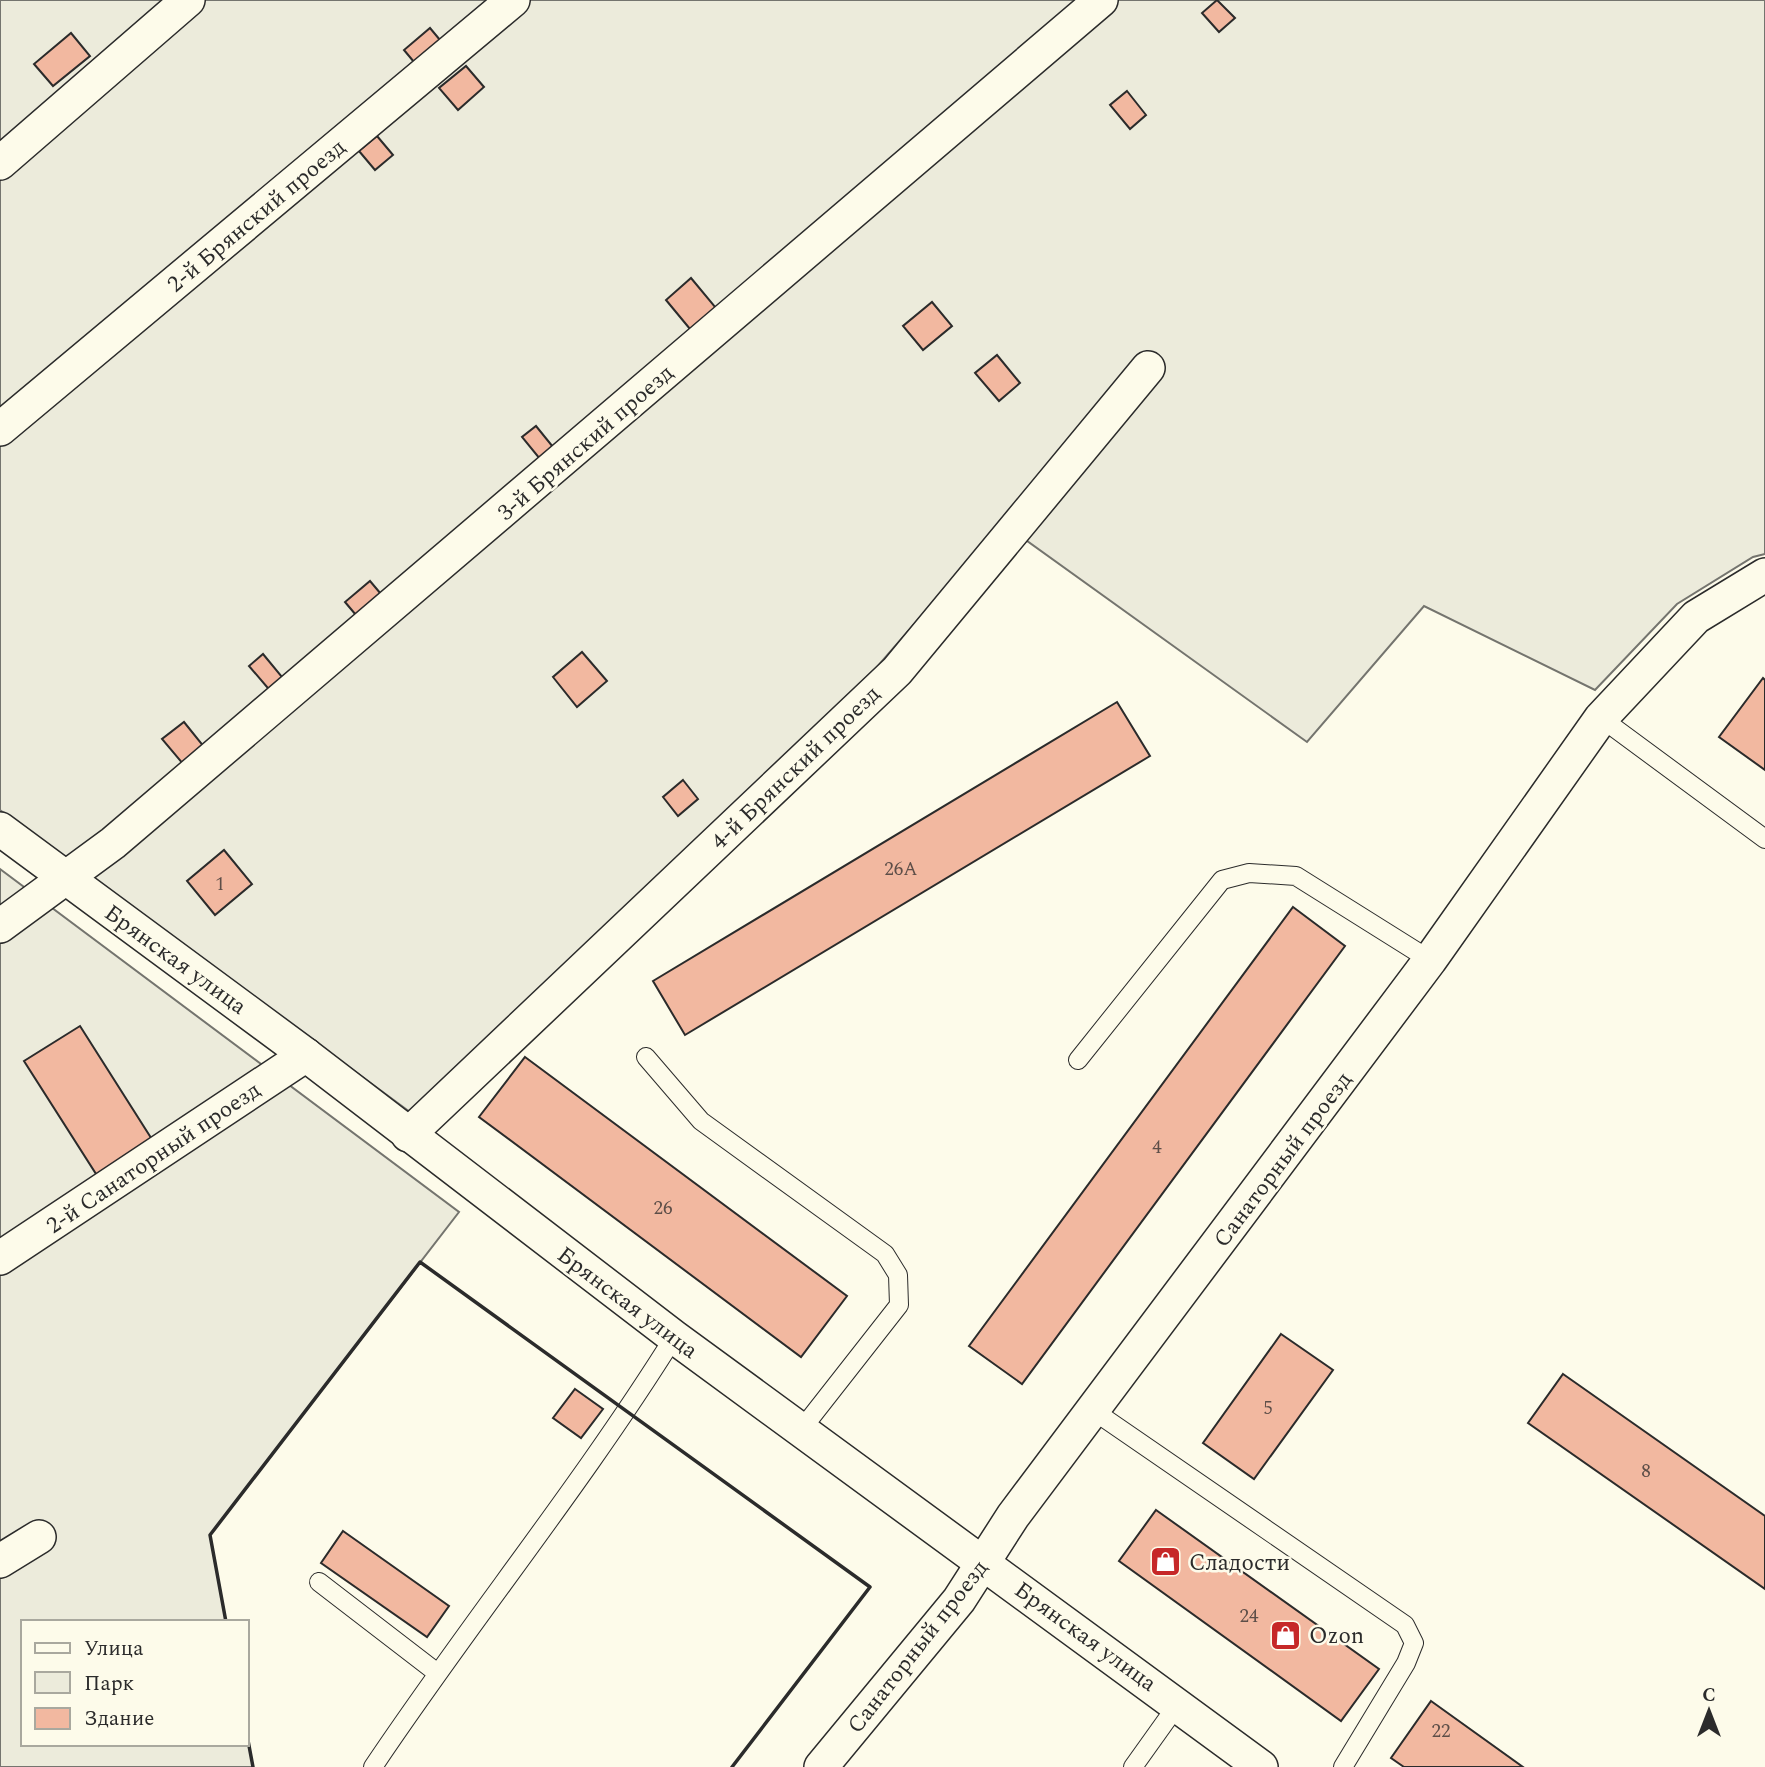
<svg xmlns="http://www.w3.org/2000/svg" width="1765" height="1767" font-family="Spectral,serif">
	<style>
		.green { fill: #ecebdb; stroke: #74746e; stroke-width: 2 }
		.building { fill: #f2b8a0; stroke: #2b2b2b; stroke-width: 2 }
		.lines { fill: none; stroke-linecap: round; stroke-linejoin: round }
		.lane-casing { stroke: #2b2b2b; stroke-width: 20 }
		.street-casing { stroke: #2b2b2b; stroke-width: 36 }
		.lane { stroke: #fdfbea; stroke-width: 18 }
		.street { stroke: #fdfbea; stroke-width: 33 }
		.wall { stroke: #2b2b2b; stroke-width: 3.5 }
		.labels { text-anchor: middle; stroke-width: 5; stroke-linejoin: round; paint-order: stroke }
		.number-label { font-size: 19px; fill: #5d4e48 }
		.street-label { font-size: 23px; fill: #2b2b2b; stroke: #fdfbea }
		.poi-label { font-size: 23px; fill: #2b2b2b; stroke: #fdfbea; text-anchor: start }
	</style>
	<rect width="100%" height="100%" fill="#fdfbea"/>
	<g class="green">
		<path d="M0 0H1765V554L1753 557 1677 604 1595 690 1424 606 1307 742 1002 523 877 667 414 1115 0 810Z"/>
		<path d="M0 869 459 1212 210 1535 226 1622H23V1744H247V1735L253 1767H0Z"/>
	</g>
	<g class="building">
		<path d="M1217 0 1235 18 1219 32 1202 13Z"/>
		<path d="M430 28 445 46 419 68 404 50Z"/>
		<path d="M71 33 90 56 53 86 34 64Z"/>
		<path d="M466 66 484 87 458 110 439 88Z"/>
		<path d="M1127 91 1146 115 1130 129 1110 105Z"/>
		<path d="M377 136 393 155 375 170 359 151Z"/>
		<path d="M691 278 716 308 690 329 666 300Z"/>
		<path d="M932 302 952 326 923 350 903 326Z"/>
		<path d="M997 355 1020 383 999 401 975 373Z"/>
		<path d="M536 426 553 447 540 459 522 437Z"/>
		<path d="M370 581 386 600 361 621 345 602Z"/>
		<path d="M582 652 607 681 577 707 553 677Z"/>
		<path d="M263 654 287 683 273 694 249 666Z"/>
		<path d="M1763 678 1765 680V770L1719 737Z"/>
		<path d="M1117 702 1150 756 685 1035 653 981Z"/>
		<path d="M184 722 205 748 184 765 162 739Z"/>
		<path d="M683 780 698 799 678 816 663 797Z"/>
		<path d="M224 850 252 884 215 915 187 881Z"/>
		<path d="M1293 907 1345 946 1022 1384 969 1346Z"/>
		<path d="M80 1026 153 1141 98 1177 24 1061Z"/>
		<path d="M525 1057 847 1296 801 1357 479 1117Z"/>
		<path d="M1281 1334 1333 1370 1254 1479 1203 1443Z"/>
		<path d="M1563 1374 1765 1516V1589L1528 1423Z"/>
		<path d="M575 1389 603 1409 581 1438 553 1418Z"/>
		<path d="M1156 1510 1379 1669 1341 1721 1119 1561Z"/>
		<path d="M343 1531 449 1606 427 1637 321 1563Z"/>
		<path d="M1431 1701 1523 1767H1404L1391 1758Z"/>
	</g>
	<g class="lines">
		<defs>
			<g id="lane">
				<path d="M1601 718 1765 839"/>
				<path d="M646 1057 701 1121 885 1254 898 1275 899 1305 801 1430"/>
				<path d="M1078 1060 1222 880 1249 873 1296 876 1430 960"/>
				<path d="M1094 1411 1405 1625 1414 1643 1406 1663 1343 1767"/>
				<path d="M319 1582 436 1672"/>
				<path d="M373 1767C470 1622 581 1486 674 1337"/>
				<path d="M1133 1767 1178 1704"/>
			</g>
			<g id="street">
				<path d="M0 163 188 0"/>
				<path d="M0 429 513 0"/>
				<path d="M0 829 306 1055 674 1337 1261 1767"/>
				<path d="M0 926 113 843 1101 0"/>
				<path d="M408 1135 897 671 1148 368"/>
				<path d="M0 1258 306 1055"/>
				<path d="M0 1561 39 1537"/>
				<path d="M821 1767 959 1600 1013 1516 1430 960 1601 718 1696 617 1765 575"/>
			</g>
		</defs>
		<use href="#lane" class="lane-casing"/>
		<use href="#street" class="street-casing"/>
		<use href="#lane" class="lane"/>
		<use href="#street" class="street"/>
		<g class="wall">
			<path d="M226 1622 210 1535 420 1262 870 1587 732 1767"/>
			<path d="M247 1735 253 1767"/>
		</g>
	</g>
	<defs>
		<symbol id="shop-square" viewBox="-11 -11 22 22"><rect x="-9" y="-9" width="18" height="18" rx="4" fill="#c62828" stroke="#fdfbea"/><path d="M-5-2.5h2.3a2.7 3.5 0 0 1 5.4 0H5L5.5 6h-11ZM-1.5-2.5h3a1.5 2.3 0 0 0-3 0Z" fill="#fff"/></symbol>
	</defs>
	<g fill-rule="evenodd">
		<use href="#shop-square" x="1148" y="1544" width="35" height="35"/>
		<use href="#shop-square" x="1268" y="1618" width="35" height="35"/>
	</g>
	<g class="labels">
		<g class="number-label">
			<text x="901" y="875">26А</text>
			<text x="220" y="890">1</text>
			<text x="1157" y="1153">4</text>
			<text x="663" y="1214">26</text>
			<text x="1268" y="1414">5</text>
			<text x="1646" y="1477">8</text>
			<text x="1249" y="1622">24</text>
			<text x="1441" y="1737">22</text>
		</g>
		<g class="street-label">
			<text transform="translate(256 215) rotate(-40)" y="8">2-й Брянский проезд</text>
			<text transform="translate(585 442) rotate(-41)" y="8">3-й Брянский проезд</text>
			<text transform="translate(795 767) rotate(-44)" y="8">4-й Брянский проезд</text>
			<text transform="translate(176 959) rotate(36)" y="8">Брянская улица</text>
			<text transform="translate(153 1157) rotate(-34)" y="8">2-й Санаторный проезд</text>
			<text transform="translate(1282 1159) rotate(-53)" y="8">Санаторный проезд</text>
			<text transform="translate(628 1302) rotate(37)" y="8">Брянская улица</text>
			<text transform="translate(1086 1636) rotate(36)" y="8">Брянская улица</text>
			<text transform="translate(917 1646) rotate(-52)" y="8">Санаторный проезд</text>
		</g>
		<g class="poi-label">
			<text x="1189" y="1570">Сладости</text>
			<text x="1309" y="1643">Ozon</text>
		</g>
	</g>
	<rect x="21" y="1620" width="228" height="126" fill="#fdfbea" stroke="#a9a89e" stroke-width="2"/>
	<rect x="35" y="1643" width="35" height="10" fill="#fdfbea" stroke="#a9a89e" stroke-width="2"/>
	<text x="84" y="1655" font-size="21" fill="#2b2b2b">Улица</text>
	<rect x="35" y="1672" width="35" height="21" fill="#ecebdb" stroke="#a9a89e" stroke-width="2"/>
	<text x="84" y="1690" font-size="21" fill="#2b2b2b">Парк</text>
	<rect x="35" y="1708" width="35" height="21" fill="#f2b8a0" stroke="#a9a89e" stroke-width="2"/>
	<text x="84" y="1725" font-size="21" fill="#2b2b2b">Здание</text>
	<g transform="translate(1709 1711)" stroke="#fdfbea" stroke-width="5" paint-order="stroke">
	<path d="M0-5L12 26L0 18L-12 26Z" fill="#2b2b2b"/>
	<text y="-10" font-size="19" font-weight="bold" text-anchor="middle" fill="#2b2b2b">С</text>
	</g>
</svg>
